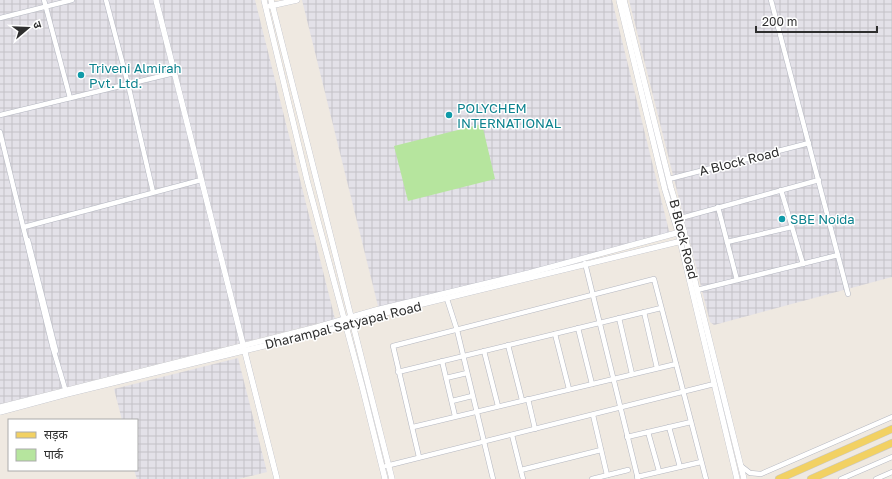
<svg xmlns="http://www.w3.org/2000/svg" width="892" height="479" font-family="'Golos Text','Noto Sans Devanagari',sans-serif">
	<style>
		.industrial { fill: url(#industrial-grid) }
		.green { fill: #b6e59e }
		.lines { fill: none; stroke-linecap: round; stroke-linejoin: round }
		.minor-casing { stroke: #b4b7c1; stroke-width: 5.5 }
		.tertiary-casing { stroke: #b4b7c1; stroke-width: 6 }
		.primary-casing { stroke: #c9c9c9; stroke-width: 8 }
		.minor { stroke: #fff; stroke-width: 4.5 }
		.tertiary { stroke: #fff; stroke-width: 5.5 }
		.primary { stroke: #f2d163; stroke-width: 7 }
		.culture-dot { fill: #0f9aa8; stroke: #fff; stroke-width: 1.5 }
		.labels { text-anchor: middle; stroke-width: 3; stroke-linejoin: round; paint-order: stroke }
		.culture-label { font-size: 13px; fill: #0d838f; stroke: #fff; text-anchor: start }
		.street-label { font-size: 13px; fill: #2e2e2e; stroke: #fff }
	</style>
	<defs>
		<pattern id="industrial-grid" width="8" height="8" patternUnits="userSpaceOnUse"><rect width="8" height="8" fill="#e3e1e8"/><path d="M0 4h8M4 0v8" fill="none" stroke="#c3c1c7"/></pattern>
	</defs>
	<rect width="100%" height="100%" fill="#efe9e1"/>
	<g class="industrial">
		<path d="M0 0H255L335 319 0 404Z"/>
		<path d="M302 0H612L670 235 380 314Z"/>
		<path d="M629 0H892V277L714 325 710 322Z"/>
		<path d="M238 358 267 472 238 479H137L134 470H137V420H122L114 389Z"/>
	</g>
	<path class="green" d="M482 124 495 179 408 201 394 146Z"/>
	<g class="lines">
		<defs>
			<g id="minor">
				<path d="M44 0 70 98"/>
				<path d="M106 0 128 84 153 192"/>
				<path d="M771 0 848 294"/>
				<path d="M0 18 72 0"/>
				<path d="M0 115 174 73"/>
				<path d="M0 132 52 345 66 392"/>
				<path d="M669 179 809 143"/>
				<path d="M781 190 803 264"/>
				<path d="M718 207 737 280"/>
				<path d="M681 218 819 180"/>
				<path d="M24 227 201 180"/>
				<path d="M28 240 56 351"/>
				<path d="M727 242 792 227"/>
				<path d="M585 263 638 479"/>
				<path d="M697 290 838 255"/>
				<path d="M447 299 457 330 493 479"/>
				<path d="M644 312 657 368"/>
				<path d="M619 318 632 374"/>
				<path d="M578 328 592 384"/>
				<path d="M555 334 569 389"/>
				<path d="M508 345 522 400"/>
				<path d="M484 351 498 406"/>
				<path d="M442 361 455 416"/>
				<path d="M398 372 661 308"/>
				<path d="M446 378 467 373"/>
				<path d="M528 399 535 429"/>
				<path d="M452 401 472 396"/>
				<path d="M593 415 607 475"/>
				<path d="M413 427 676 364"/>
				<path d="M669 427 680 467"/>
				<path d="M648 432 659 471"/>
				<path d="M512 435 523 479"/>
				<path d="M627 437 691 422"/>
				<path d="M419 457 393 346 654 279 706 479"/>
				<path d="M386 466 714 384"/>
				<path d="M741 466 750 473 761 474 892 417"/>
				<path d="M521 470 601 450"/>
				<path d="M637 477 701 462"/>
				<path d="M592 479 628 470"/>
				<path d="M841 479 892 457"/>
				<path d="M876 479 892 472"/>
			</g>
			<g id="tertiary">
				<path d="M156 0 277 479"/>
				<path d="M264 0 307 180 362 386 385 479"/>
				<path d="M271 0 392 479"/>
				<path d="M619 0 665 190 678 232 737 479"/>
				<path d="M624 0 671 188 684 231 697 290 744 479"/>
				<path d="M270 6 297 0"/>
				<path d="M0 407 317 327 376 310 529 273 684 231"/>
				<path d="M0 412 67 394 346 326 377 315 686 240"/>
			</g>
			<g id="primary">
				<path d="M779 479 892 429"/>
				<path d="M811 479 892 443"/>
			</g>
		</defs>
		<use href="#minor" class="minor-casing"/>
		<use href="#tertiary" class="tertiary-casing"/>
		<use href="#primary" class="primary-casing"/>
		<use href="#minor" class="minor"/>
		<use href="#tertiary" class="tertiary"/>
		<use href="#primary" class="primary"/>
	</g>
	<g class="culture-dot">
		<circle cx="81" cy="75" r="4"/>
		<circle cx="449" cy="115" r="4"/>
		<circle cx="782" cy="219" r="4"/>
	</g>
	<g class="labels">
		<g class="culture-label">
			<text x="89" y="73">Triveni Almirah<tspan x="89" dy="15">Pvt. Ltd.</tspan></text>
			<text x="457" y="113">POLYCHEM<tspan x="457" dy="15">INTERNATIONAL</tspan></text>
			<text x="790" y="224">SBE Noida</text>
		</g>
		<g class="street-label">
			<text transform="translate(739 161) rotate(-14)" y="5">A Block Road</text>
			<text transform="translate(684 239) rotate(76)" y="5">B Block Road</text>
			<text transform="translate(343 325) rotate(-14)" y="5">Dharampal Satyapal Road</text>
		</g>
	</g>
	<rect x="8" y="419" width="130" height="52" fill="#ffffff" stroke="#ababab"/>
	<rect x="16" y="432" width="20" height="6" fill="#f2d163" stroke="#ababab"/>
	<text x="44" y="439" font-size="12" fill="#2e2e2e">सड़क</text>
	<rect x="16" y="449" width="20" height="12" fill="#b6e59e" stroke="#ababab"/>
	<text x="44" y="459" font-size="12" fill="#2e2e2e">पार्क</text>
	<g transform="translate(28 28) rotate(71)" stroke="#ffffff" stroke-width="3" paint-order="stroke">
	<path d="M0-3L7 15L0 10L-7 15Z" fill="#2e2e2e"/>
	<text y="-6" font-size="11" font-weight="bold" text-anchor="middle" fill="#2e2e2e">उ</text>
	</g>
	<path d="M756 26v6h121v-6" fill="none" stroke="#2e2e2e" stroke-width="2"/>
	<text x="762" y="26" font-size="12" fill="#2e2e2e" stroke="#ffffff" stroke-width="3" paint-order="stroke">200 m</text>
</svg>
